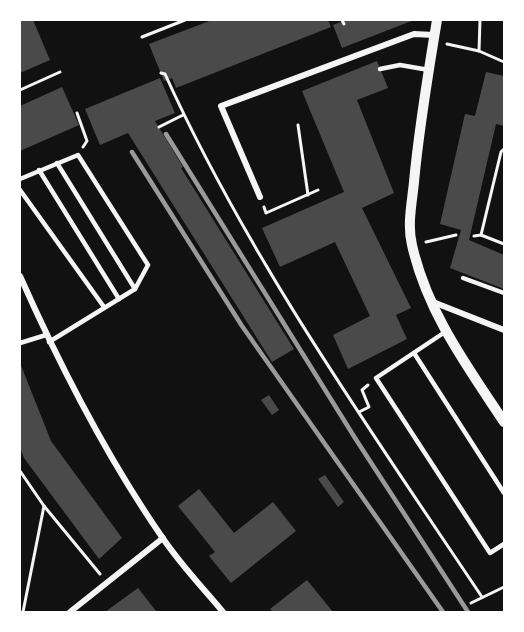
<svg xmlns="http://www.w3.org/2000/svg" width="524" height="632" font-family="Commissioner,sans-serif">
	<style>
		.building { fill: #4a4a4a }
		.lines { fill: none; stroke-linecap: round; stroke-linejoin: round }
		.path { stroke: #f5f5f5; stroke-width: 3 }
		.service { stroke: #f5f5f5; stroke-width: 4.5 }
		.minor { stroke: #f5f5f5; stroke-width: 6 }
		.tertiary { stroke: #f5f5f5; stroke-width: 10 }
		.rail { stroke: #9a9a9a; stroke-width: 4.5 }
	</style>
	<rect width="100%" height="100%" fill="#111"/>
	<g class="building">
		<path d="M20 20H33L50 60 20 73Z"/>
		<path d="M212 20H328L331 27 176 88 172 78 164 81 149 44Z"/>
		<path d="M346 20H414L342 48 333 25Z"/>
		<path d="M377 61 388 88 357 100 394 193 362 208 411 308 396 315 407 339 348 369 333 335 370 316 335 242 280 267 262 228 344 192 302 91Z"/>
		<path d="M486 72 504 76V126L496 124 469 240 504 255V289L450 268 461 230 440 224 465 114 475 116Z"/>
		<path d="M160 78 175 113 155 121 183 167 181 168 294 349 272 362 128 133 100 145 85 109Z"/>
		<path d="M62 87 79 125 20 151V106Z"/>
		<path d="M20 363 51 441 122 538 99 559 24 458 20 448Z"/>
		<path d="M269 395 279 410 272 415 261 400Z"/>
		<path d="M325 475 344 502 338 507 318 479Z"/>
		<path d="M199 489 234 533 273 502 296 531 231 583 209 556 215 552 178 506Z"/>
		<path d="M307 580 333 612H273L270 609Z"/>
		<path d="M138 588 156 611 105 612Z"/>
	</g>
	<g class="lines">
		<g class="path">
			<path d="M342 20 344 24"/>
			<path d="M142 37 185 20"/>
			<path d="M447 44 479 51 504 62"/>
			<path d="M479 51 480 20"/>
			<path d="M161 73 165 74C249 259 369 428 482 597"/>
			<path d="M20 90 60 72"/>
			<path d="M77 113 87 141 83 147"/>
			<path d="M298 125 308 195"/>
			<path d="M159 127 183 115"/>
			<path d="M504 149 501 152 481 235 504 244"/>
			<path d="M264 207 266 213 318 190"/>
			<path d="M474 236 481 235"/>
			<path d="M426 242 456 235"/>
			<path d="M359 412 369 407 362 390 368 385"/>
			<path d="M20 471 44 506 100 574"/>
			<path d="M471 603 504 587"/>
			<path d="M23 612 44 506"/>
		</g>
		<g class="service">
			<path d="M380 69 400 65 429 70"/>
			<path d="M57 163 135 289"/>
			<path d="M39 170 119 299"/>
			<path d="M20 179 78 155 148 265 135 289 49 342"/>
			<path d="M20 190 104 307"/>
			<path d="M463 278 504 293"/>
			<path d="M445 332 376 378 490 553 504 544"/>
			<path d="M20 343 46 335"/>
			<path d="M414 353 504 493"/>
		</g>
		<g class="minor">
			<path d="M260 197 221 106 414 34 434 35"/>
			<path d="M20 276C60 366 106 456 162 537 180 564 203 588 223 612"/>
			<path d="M433 302 504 330"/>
			<path d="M70 612 163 538"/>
		</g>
		<path class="tertiary" d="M437 20C428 74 419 127 414 182 412 203 407 225 412 245 427 312 467 366 504 422"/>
		<g class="rail">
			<path d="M166 134 355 438 468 612"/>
			<path d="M132 152 242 326 443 612"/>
		</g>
	</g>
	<rect width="524" height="632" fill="none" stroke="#ffffff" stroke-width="42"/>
</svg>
